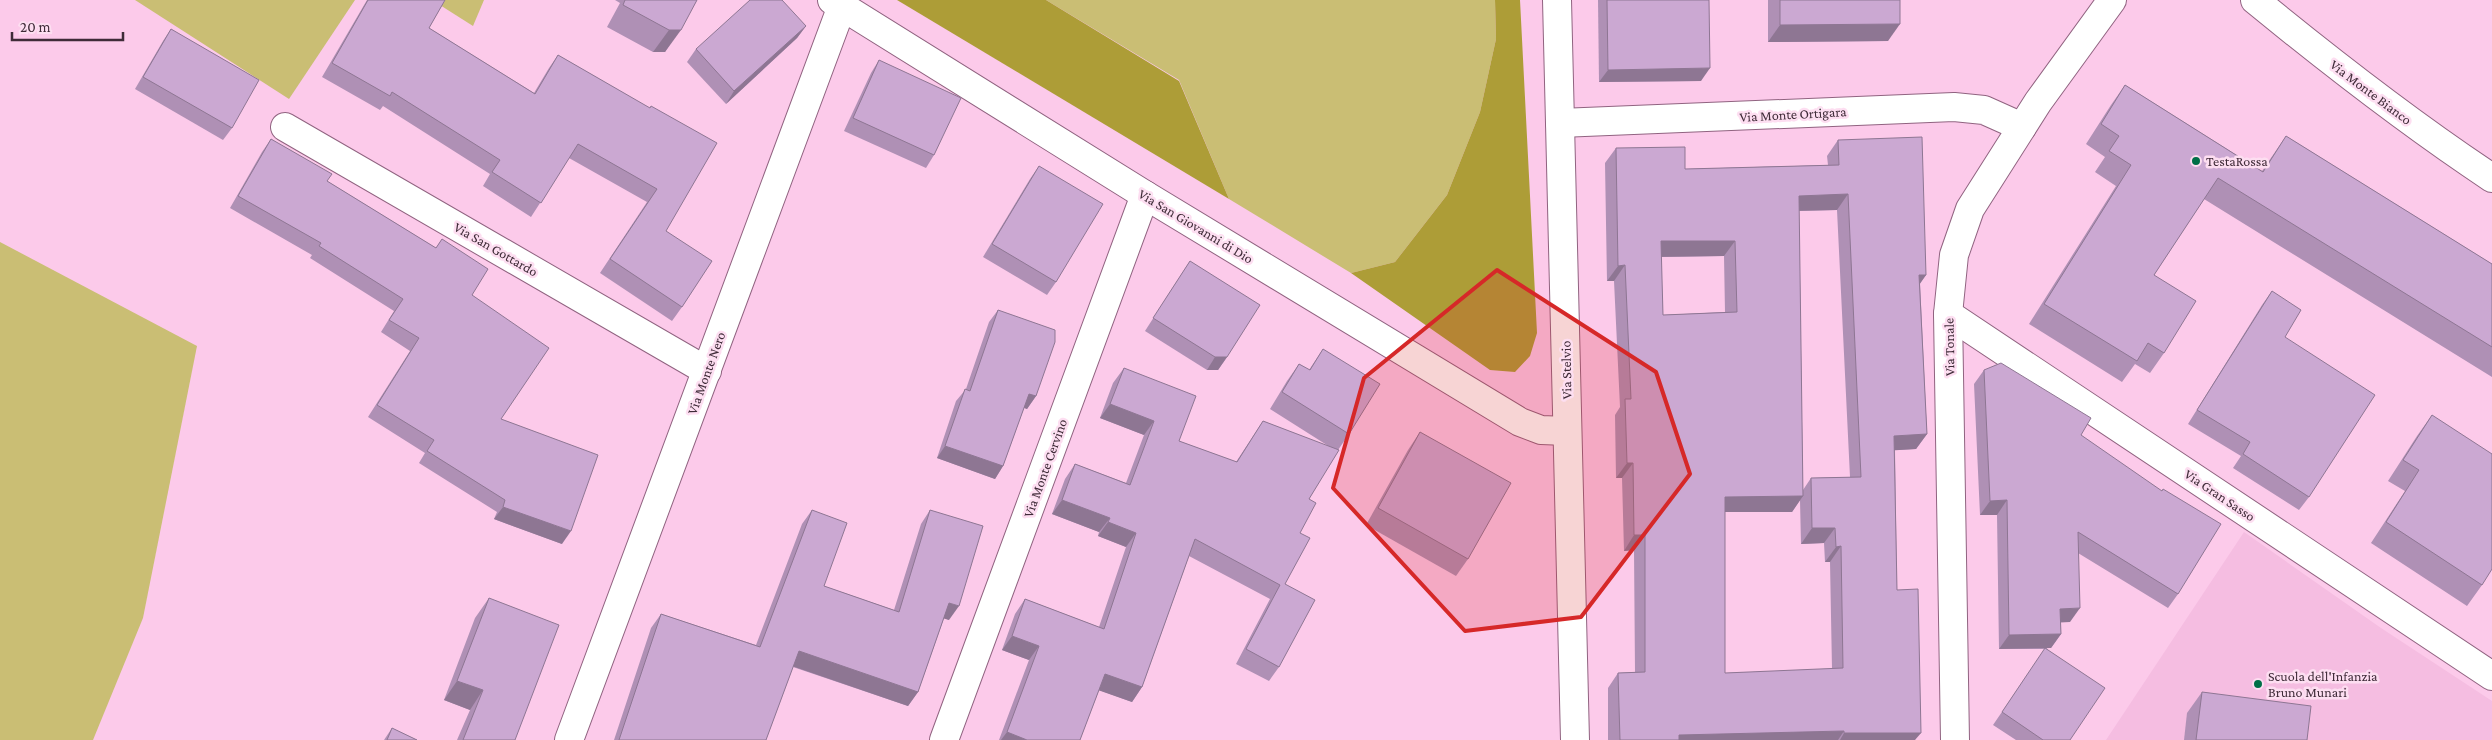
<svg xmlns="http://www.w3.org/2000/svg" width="2492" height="740" font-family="'Crimson Pro',serif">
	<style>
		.built { fill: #f5bde1 }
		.green { fill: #cabe74 }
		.forest { fill: #ad9d37 }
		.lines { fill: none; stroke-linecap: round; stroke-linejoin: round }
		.minor-casing { stroke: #906380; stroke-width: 30 }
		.major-casing { stroke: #906380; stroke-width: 30 }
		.minor { stroke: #fff; stroke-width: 28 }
		.major { stroke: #fff; stroke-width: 28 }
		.wall { fill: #af90b5; fill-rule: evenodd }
		.shaded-wall { fill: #8e7693 }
		.building { fill: #cba8d2; stroke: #8e7693; fill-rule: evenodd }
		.marked { fill: #d62828; fill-opacity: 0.2; stroke: #d62828; stroke-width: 4; stroke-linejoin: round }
		.poi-dot { fill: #006f47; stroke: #fddef1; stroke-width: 2 }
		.labels { text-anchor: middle; stroke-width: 5; stroke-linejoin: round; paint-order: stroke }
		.street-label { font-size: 14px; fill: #3f2b38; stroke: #fddef1 }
		.poi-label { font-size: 14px; fill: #3f2b38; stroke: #fddef1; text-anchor: start }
	</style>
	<rect width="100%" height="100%" fill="#fccaea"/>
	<path class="built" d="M2244 532 2381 628 2492 701V740H2106Z"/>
	<g class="green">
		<path d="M135 0H355L289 99Z"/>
		<path d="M432 0H484L473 26Z"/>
		<path d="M1046 0H1495L1496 39 1480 112 1447 195 1395 262 1351 273 1229 199 1179 80Z"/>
		<path d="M0 242 197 346 143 618 93 740H0Z"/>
	</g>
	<g class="forest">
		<path d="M897 0H1046L1179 81 1229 199Z"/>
		<path d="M1495 0H1520L1537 333 1530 356 1515 372 1490 370 1351 273 1395 262 1447 195 1480 112 1496 39Z"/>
	</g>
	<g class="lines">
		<defs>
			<g id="minor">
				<path d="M832 0 1145 195 1520 422 1541 430 1567 431"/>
				<path d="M1557 0 1575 740"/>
				<path d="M1560 123 1954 107 1984 110 2022 127"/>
				<path d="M285 127 707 371"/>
				<path d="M1948 314 2492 676"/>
				<path d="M569 740 842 6"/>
				<path d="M944 740 1145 195"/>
				<path d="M1955 740 1948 314 1954 255 1970 209 2038 102 2112 0"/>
			</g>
			<path id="major" d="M2255 0C2332 63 2409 123 2492 178"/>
		</defs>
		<use href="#minor" class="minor-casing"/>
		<use href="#major" class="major-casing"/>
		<use href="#minor" class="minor"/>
		<use href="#major" class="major"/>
	</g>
	<g class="wall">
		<path d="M367 0H445L429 28 534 93 549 68 558 55 649 108 666 231 682 307 672 321 600 273 647 202 569 158 531 217 483 186 490 174 383 106 380 110 322 77Z"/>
		<path d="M615 0H697L665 52H653L607 27 620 3Z"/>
		<path d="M1598 0H1709L1701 81 1599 82Z"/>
		<path d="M1768 0H1900L1888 41 1768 42Z"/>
		<path d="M806 26 797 38 726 104 687 62 696 49Z"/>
		<path d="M171 29 232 128 223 140 135 89 163 41Z"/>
		<path d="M879 60 934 155 926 168 844 131 871 73Z"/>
		<path d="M2125 85 2262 171 2286 136 2492 264V377L2204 199 2154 275 2164 353 2150 373 2135 364 2122 382 2029 324 2116 186 2095 172 2105 157 2086 144 2111 105Z"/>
		<path d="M271 139 327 181 436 248 442 239 472 295 501 419 562 544 494 519 497 512 419 463 425 453 368 417 410 351 381 332 394 311 310 258 312 255 230 208 262 152Z"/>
		<path d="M1838 140 1926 275 1920 283 1927 434 1916 449 1895 450 1897 590 1915 740H1608V688L1618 673 1635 672 1634 550 1624 551 1622 478H1616L1615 415 1620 407 1614 281H1607L1605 163 1616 148 1685 169 1828 165 1827 156ZM1837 210 1850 477 1811 478 1803 490 1799 211ZM1724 256 1725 312 1663 315 1661 257ZM1800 500 1801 544 1824 543 1825 562H1830L1832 669 1725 673V512H1792Z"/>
		<path d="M1039 166 1056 282 1047 295 983 257 1030 179Z"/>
		<path d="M1190 261 1227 357 1218 370H1207L1145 331Z"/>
		<path d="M2272 291 2285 337 2309 497 2299 510 2233 468 2241 456 2188 424 2262 305Z"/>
		<path d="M998 310 1036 396 1027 409 1024 408 1003 466 995 479 937 458 956 401 966 389 989 322Z"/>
		<path d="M1323 349 1349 434 1338 450 1309 499 1285 584 1279 667 1269 681 1236 664 1270 599 1189 556 1142 687 1132 702 1099 690 1080 740H999L1029 660 1002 650 1015 614 1025 599 1099 627 1126 547 1098 536 1099 532 1052 514 1065 479 1075 464 1126 483 1144 435 1100 418 1113 383 1124 368 1179 441 1236 462 1263 421 1330 447 1270 409 1287 381 1299 364 1309 370Z"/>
		<path d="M1984 370 2081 435 2178 594 2168 608 2078 553 2070 622H2061V634L2051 648H2047L2070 740H2016L1993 725 2045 649H1999L1997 515H1980L1974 384Z"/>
		<path d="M2432 415 2482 585 2467 606 2371 543 2405 491 2388 481 2417 436Z"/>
		<path d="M1420 432 1468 559 1456 576 1366 525 1408 450Z"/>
		<path d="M812 510 824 586 894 610 921 524 930 510 949 620 944 618 918 692 908 706 793 667 766 740H614L651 628 661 614 756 645 802 524Z"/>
		<path d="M489 598 515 740H457L470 710 444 700 475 618Z"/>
		<path d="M2202 692 2307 740H2184L2187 713Z"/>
		<path d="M392 728 417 740H384Z"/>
	</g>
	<g class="shaded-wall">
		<path d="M1900 24 1888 41 1768 42 1780 25Z"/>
		<path d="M806 26 797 38 726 104 734 91Z"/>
		<path d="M669 30H681L665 52H653Z"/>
		<path d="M1710 68 1701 81 1599 82 1608 70Z"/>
		<path d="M1848 194 1837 210 1788 211 1799 196Z"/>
		<path d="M1661 241H1735L1724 256 1650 257Z"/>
		<path d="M1625 265 1614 281H1607L1618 266Z"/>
		<path d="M1919 275H1926L1915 291Z"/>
		<path d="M1215 357H1227L1218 370H1207Z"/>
		<path d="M1029 394 1036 396 1027 409 1020 406Z"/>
		<path d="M1110 404 1154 421 1144 435 1100 418Z"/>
		<path d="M1927 434 1916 449 1883 451 1894 436Z"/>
		<path d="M945 446 1003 466 995 479 937 458Z"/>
		<path d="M1627 463H1633L1622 478H1616Z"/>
		<path d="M1803 496 1792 512H1714L1725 497Z"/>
		<path d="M1062 500 1110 518 1099 532 1052 514Z"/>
		<path d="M2007 500 1997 515H1980L1990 501Z"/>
		<path d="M503 507 571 531 562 544 494 519Z"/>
		<path d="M1108 522 1136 533 1126 547 1098 536Z"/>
		<path d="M1812 528H1835L1824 543 1801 544Z"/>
		<path d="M1634 535H1645L1634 550 1624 551Z"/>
		<path d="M1841 546 1830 562H1825L1836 547Z"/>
		<path d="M949 603 959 606 949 620 939 617Z"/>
		<path d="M2080 608 2070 622 2050 623 2060 609Z"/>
		<path d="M2061 634 2051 648 1999 649 2009 635Z"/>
		<path d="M1012 636 1039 646 1029 660 1002 650Z"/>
		<path d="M799 651 918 692 908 706 789 665Z"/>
		<path d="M1105 674 1142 687 1132 702 1095 689Z"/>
		<path d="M457 681 483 690 470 710 444 700Z"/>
		<path d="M1844 731 1838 740H1676L1679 735Z"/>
		<path d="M1007 732 1027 740H1001Z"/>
		<path d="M1844 733H1921L1915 740H1840Z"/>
	</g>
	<g class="building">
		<path d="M368 0H445L429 28 535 94 558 55 650 108 651 106 717 143 666 231 712 261 682 307 610 259 657 189 578 144 541 203 492 172 500 160 392 92 390 96 332 63Z"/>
		<path d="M625 0H697L681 30H669L623 5Z"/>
		<path d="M750 0H782L806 26 734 91 696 49Z"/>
		<path d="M1607 0H1709L1710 68 1608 70Z"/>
		<path d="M1780 0H1900V24L1780 25Z"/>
		<path d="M171 29 259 80 232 128 143 77Z"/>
		<path d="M879 60 961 98 934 155 853 118Z"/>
		<path d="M2125 85 2263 172 2286 136 2492 264V347L2218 178 2154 275 2196 301 2164 353 2148 343 2137 361 2044 304 2131 165 2109 151 2119 136 2101 124Z"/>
		<path d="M1922 137 1926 275H1919L1927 434 1894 436 1897 590 1918 589 1921 733H1844V731L1679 735V740H1620L1618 673 1645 672V535H1634L1633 463H1627L1625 399H1631L1625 265 1618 266 1616 148 1685 147V169L1839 165 1838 140ZM1848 194 1861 477 1811 478 1812 528H1835L1836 547 1841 546 1843 668 1725 673V497L1803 496 1799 196ZM1661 241H1735L1737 312 1663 315Z"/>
		<path d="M271 139 332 174 327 181 436 248 442 239 488 269 472 295 549 348 501 419 598 455 571 531 503 507 505 500 427 451 434 440 377 405 419 338 389 320 403 299 319 246 321 243 238 196Z"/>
		<path d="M1039 166 1103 204 1056 282 992 244Z"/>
		<path d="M1190 261 1260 305 1227 357H1215L1153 318Z"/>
		<path d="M2272 291 2301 310 2285 337 2375 395 2309 497 2243 454 2250 442 2197 410Z"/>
		<path d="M998 310 1055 330V342L1036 396 1029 394 1003 466 945 446 965 389 970 391Z"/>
		<path d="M1323 349 1380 384 1349 434 1282 392 1299 364 1310 370Z"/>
		<path d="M2001 363 2091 418 2081 435 2162 491 2163 489 2221 524 2178 594 2078 532 2080 608 2060 609 2061 634 2009 635 2007 500 1990 501 1984 370Z"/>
		<path d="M1124 368 1196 396 1179 441 1237 462 1263 421 1339 450 1309 499 1316 503 1300 533 1310 538 1285 584 1315 600 1279 667 1246 649 1280 585 1195 539 1142 687 1105 674 1080 740H1027L1007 732 1039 646 1012 636 1025 599 1104 629 1136 533 1108 522 1110 518 1062 500 1075 464 1130 485 1154 421 1110 404Z"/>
		<path d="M2432 415 2492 454V569L2482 585 2386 522 2419 470 2403 460Z"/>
		<path d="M1420 432 1511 483 1468 559 1378 508Z"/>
		<path d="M812 510 847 523 824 586 899 612 930 510 983 526 959 606 949 603 918 692 799 651 766 740H619L661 614 760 647Z"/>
		<path d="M489 598 559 625 515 740H463L483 690 457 681Z"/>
		<path d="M2045 648 2105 688 2070 740H2043L2002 712Z"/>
		<path d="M2202 692 2311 706 2307 740H2196Z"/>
		<path d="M392 728 417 740H387Z"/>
	</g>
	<path class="marked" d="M1497 270 1656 372 1690 474 1581 617 1465 631 1333 488 1364 378Z"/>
	<g class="poi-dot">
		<circle cx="2196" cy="161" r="5"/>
		<circle cx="2258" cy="684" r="5"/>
	</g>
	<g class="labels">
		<g class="street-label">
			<text transform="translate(2371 92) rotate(37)" y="5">Via Monte Bianco</text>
			<text transform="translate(1793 114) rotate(-3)" y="5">Via Monte Ortigara</text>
			<text transform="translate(1196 226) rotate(31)" y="5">Via San Giovanni di Dio</text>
			<text transform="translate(496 249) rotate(30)" y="5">Via San Gottardo</text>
			<text transform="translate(1949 347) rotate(-91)" y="5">Via Tonale</text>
			<text transform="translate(1566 370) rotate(-91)" y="5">Via Stelvio</text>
			<text transform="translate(706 373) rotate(-70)" y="5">Via Monte Nero</text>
			<text transform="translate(1045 468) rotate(-70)" y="5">Via Monte Cervino</text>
			<text transform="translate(2220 495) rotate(34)" y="5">Via Gran Sasso</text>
		</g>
		<g class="poi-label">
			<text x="2206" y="166">TestaRossa</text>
			<text x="2268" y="681">Scuola dell'Infanzia<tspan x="2268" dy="16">Bruno Munari</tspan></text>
		</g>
	</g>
	<path d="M12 32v8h111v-8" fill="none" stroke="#3f2b38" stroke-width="2.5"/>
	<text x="20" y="32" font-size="15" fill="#3f2b38" stroke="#fddef1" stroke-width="4" paint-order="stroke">20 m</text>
</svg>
